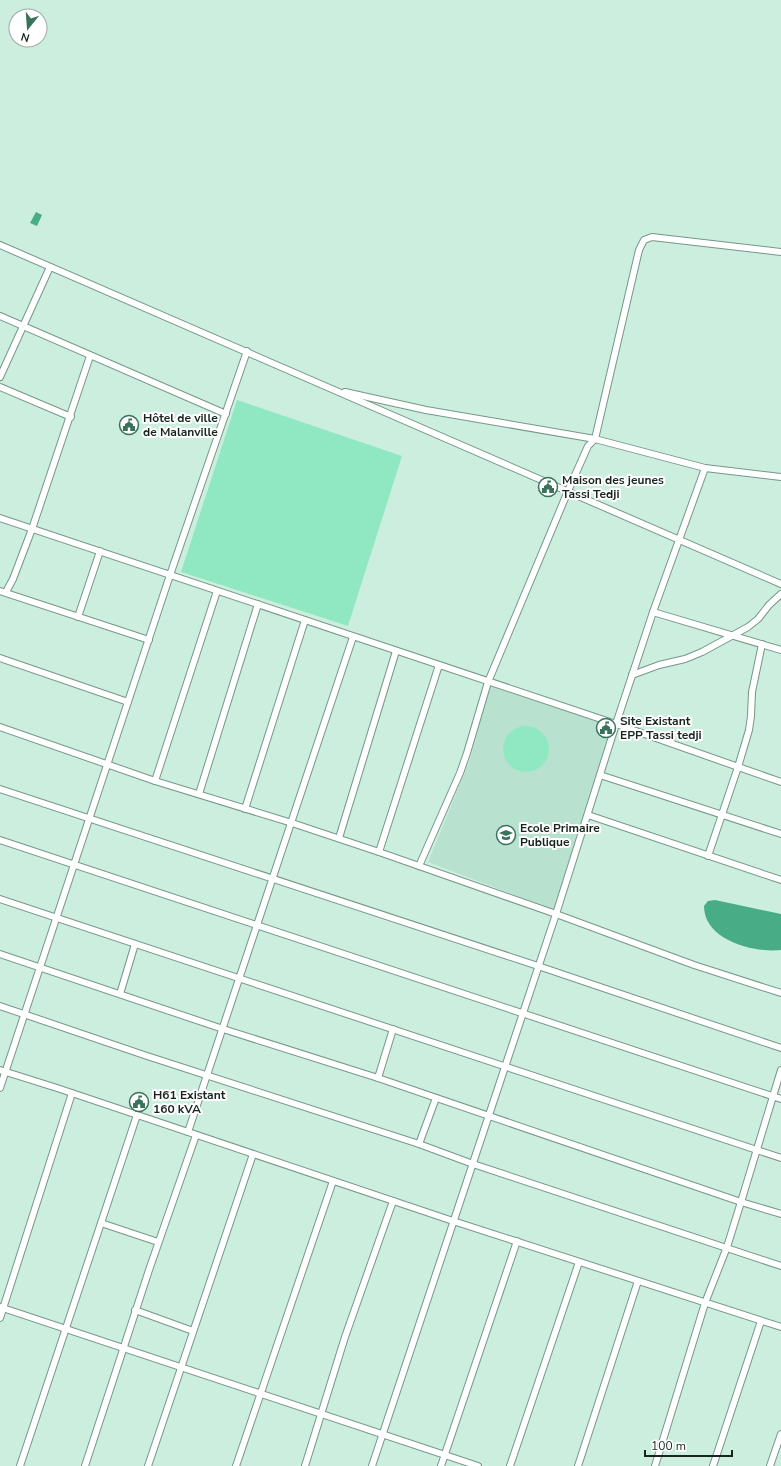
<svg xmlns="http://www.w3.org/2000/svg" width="781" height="1466" font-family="'Nunito Sans',sans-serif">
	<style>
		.built { fill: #b8e2cf }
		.green { fill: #90e8c3 }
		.water { fill: #48ac87 }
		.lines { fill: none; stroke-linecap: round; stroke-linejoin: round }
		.street-casing { stroke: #769788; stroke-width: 8 }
		.street { stroke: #fff; stroke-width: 6 }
		.labels { text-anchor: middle; stroke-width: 4; stroke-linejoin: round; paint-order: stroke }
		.poi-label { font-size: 12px; font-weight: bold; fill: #18251f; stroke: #fff; text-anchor: start }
	</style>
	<rect width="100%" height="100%" fill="#cbeede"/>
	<path class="built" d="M490 686 612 725 554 910 428 862 470 760Z"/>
	<g class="green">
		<path d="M237 400 402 456 348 626 181 572Z"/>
		<circle cx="526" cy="749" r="23"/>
	</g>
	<g class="water">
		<path d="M36 212 42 215 37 226 30 223Z"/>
		<path d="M715 900 781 914V950C753 953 704 940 704 906L708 901Z"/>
	</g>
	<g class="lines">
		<defs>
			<g id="street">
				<path d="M0 245 781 584"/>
				<path d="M0 316 226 414"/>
				<path d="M0 377 50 267"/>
				<path d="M0 387 71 417"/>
				<path d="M345 392 426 410 595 439 705 468 781 477"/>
				<path d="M0 518 616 724 781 782"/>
				<path d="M0 591 149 640"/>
				<path d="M6 592 13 579 32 529 90 356"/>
				<path d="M653 612 781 650"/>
				<path d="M78 617 100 551"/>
				<path d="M0 658 128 702"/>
				<path d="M632 675 659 665 685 659 702 652 748 627 758 619 769 605 781 594"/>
				<path d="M0 727 155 781 292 823 379 852 556 914 694 965 781 993"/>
				<path d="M600 775 781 834"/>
				<path d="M155 781 217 591"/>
				<path d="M0 789 538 966 781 1048"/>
				<path d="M199 794 258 604"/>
				<path d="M245 809 305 620"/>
				<path d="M588 815 781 880"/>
				<path d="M339 838 396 651"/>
				<path d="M0 840 781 1099"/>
				<path d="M379 852 439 665"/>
				<path d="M708 856 738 767 749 730 751 716 752 692 762 644"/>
				<path d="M419 866 460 773 467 753 488 682 568 491 588 446 595 439 639 250 644 240 652 237 781 252"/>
				<path d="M0 899 781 1158"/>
				<path d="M0 954 223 1029 378 1078 741 1202 781 1214"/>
				<path d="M120 994 135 944"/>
				<path d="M0 1006 144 1055 419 1144 473 1164 781 1266"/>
				<path d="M0 1070 57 1088 453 1221 781 1327"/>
				<path d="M378 1078 393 1029"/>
				<path d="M0 1088 170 575 247 351"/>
				<path d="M188 1132C244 967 299 802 353 637"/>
				<path d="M419 1144 436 1098"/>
				<path d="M101 1223 158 1242"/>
				<path d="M0 1307 478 1466"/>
				<path d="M135 1310 193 1331"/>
				<path d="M0 1318 72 1093"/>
				<path d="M20 1466 137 1115"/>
				<path d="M85 1466 149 1270 196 1135"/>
				<path d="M148 1466 253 1154"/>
				<path d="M236 1466 333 1181"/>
				<path d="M305 1466 345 1337 393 1201"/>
				<path d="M372 1466 556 914 616 724 653 612 705 468"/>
				<path d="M441 1466 517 1241"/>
				<path d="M510 1466 579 1262"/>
				<path d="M578 1466 638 1281"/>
				<path d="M655 1466 705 1303 727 1247 741 1202 781 1070"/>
				<path d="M713 1466 761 1321"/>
				<path d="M770 1466 781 1434"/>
			</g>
		</defs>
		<use href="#street" class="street-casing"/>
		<use href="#street" class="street"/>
	</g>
	<defs>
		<symbol id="civic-ring" viewBox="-11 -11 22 22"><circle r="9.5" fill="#fff" stroke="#39735c" stroke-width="1.5"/><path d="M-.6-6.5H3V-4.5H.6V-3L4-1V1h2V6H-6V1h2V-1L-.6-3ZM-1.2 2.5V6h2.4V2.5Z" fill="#39735c"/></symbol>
		<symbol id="school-ring" viewBox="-11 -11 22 22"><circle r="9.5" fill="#fff" stroke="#39735c" stroke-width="1.5"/><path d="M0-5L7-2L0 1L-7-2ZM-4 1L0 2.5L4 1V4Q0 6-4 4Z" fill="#39735c"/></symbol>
	</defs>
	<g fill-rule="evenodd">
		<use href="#civic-ring" x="118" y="414" width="22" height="22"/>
		<use href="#civic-ring" x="537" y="476" width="22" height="22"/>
		<use href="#civic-ring" x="595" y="717" width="22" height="22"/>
		<use href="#school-ring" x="495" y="824" width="22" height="22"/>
		<use href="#civic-ring" x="128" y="1091" width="22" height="22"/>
	</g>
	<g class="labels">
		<g class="poi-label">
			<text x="143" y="422">Hôtel de ville<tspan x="143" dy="14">de Malanville</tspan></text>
			<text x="562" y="484">Maison des jeunes<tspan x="562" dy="14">Tassi Tedji</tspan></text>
			<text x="620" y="725">Site Existant<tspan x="620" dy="14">EPP Tassi tedji</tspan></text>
			<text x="520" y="832">Ecole Primaire<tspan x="520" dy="14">Publique</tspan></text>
			<text x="153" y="1099">H61 Existant<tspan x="153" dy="14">160 kVA</tspan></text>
		</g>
	</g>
	<g transform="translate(28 28) rotate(197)"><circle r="19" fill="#ffffff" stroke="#a3a8a5"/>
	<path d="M0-3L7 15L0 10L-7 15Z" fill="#39735c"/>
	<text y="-6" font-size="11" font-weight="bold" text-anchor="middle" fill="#18251f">N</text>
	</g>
	<path d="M645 1450v6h87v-6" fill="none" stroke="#18251f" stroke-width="2"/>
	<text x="651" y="1450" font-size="12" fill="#18251f" stroke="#ffffff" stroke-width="3" paint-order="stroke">100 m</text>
</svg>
